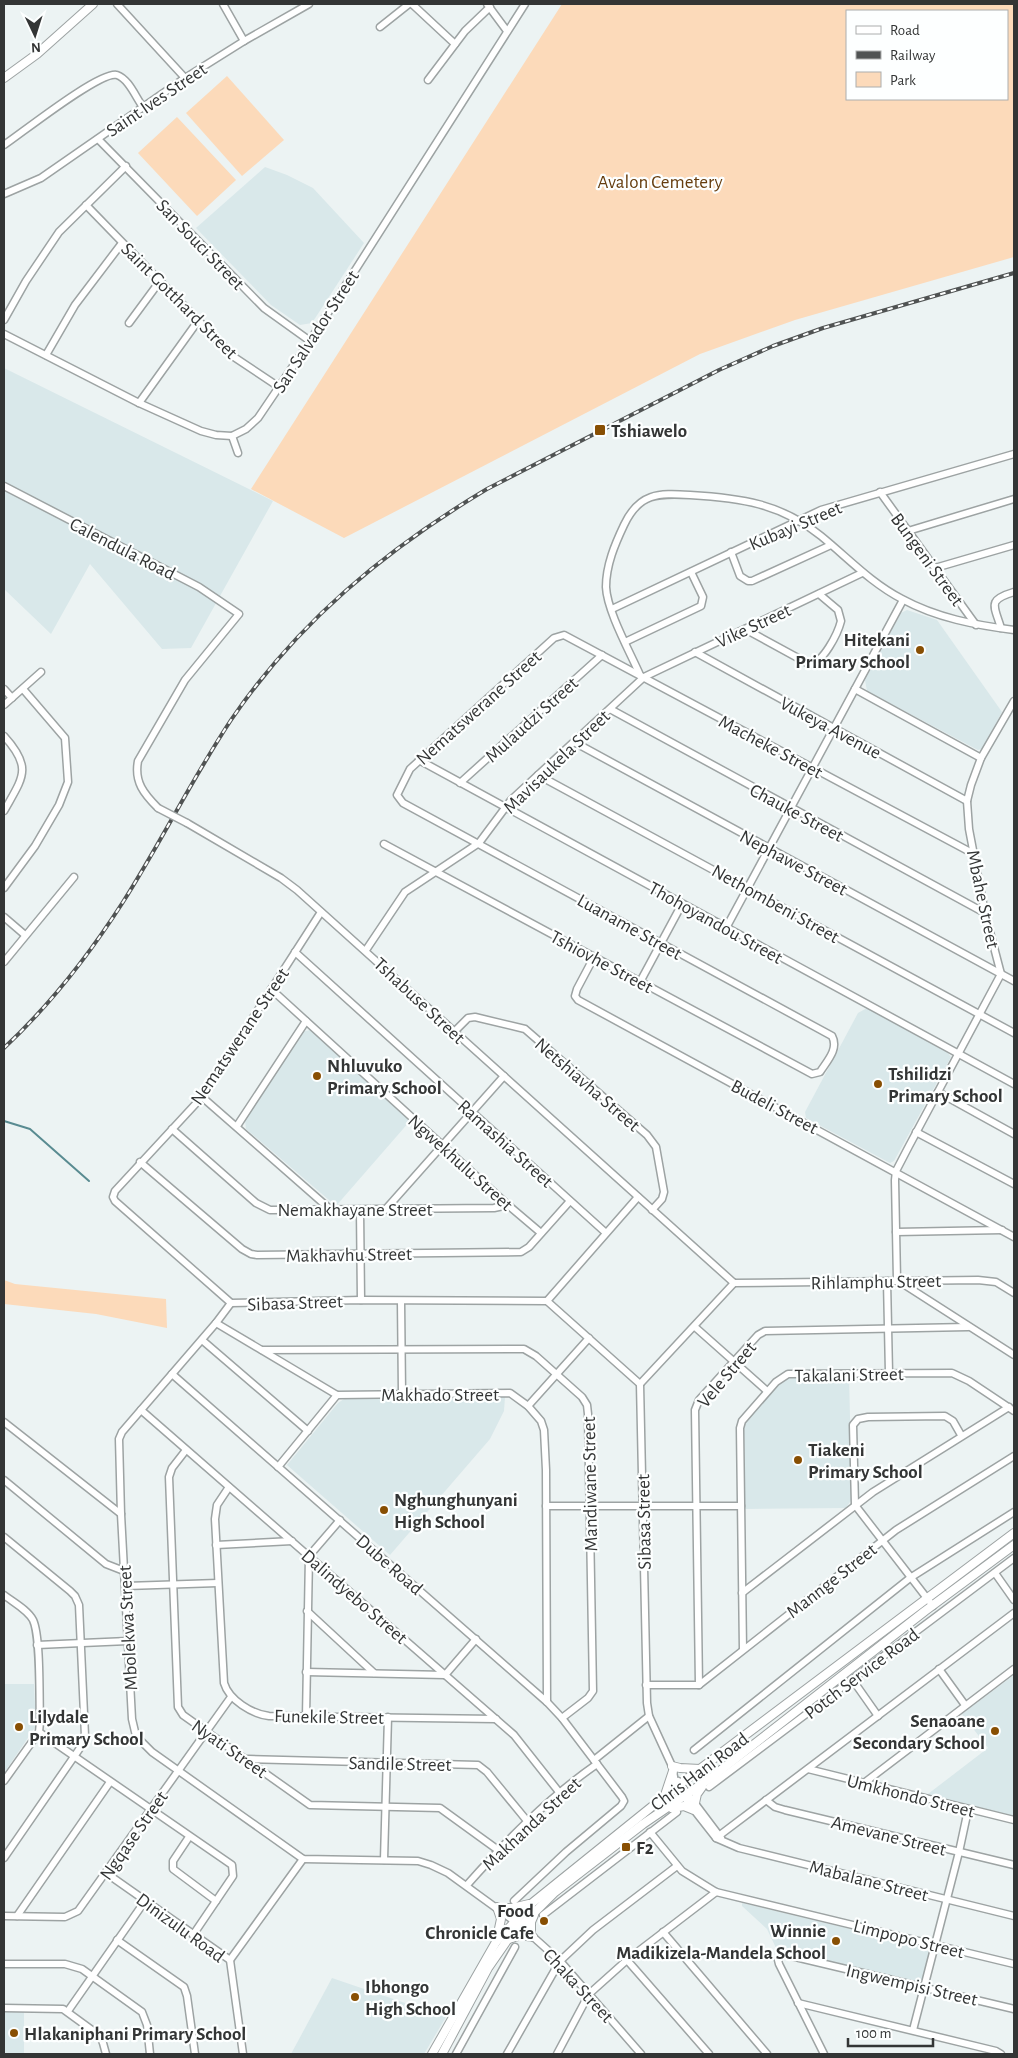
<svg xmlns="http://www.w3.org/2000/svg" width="1018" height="2058" font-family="'Alegreya Sans',sans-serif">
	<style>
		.built { fill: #d9e8ea }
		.green { fill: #fcdaba; fill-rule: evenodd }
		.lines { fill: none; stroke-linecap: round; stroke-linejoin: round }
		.stream { stroke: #598b91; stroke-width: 2 }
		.minor-casing { stroke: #9da3a3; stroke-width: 9 }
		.major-casing { stroke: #9da3a3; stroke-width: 10 }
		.minor { stroke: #fff; stroke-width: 6 }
		.major { stroke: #fff; stroke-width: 8 }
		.rail-casing { stroke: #505353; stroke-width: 4 }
		.rail { stroke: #fdffff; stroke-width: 2; stroke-dasharray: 5.5; stroke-linecap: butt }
		.minor-bridge-casing { stroke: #9da3a3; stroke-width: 9; stroke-linecap: butt }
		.minor-bridge { stroke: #fff; stroke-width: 6 }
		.poi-dot { fill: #884f03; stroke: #fdffff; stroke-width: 2 }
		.labels { text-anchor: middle; stroke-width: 4.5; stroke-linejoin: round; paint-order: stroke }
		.street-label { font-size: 19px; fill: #333535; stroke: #fdffff }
		.park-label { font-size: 19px; fill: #663d0e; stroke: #fdffff }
		.poi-label { font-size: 19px; font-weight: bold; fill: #333535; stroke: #fdffff; text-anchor: start }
	</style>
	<rect width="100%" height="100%" fill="#ecf3f3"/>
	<g class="built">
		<path d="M265 167 287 175 313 188 364 243 312 323 300 325 271 305 196 228Z"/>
		<path d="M4 368 273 501 191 648 162 649 90 564 51 634 4 589Z"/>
		<path d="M907 610 937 620 1002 712 982 749 978 750 867 691 865 680 901 613Z"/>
		<path d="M867 1008 947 1052 951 1057 894 1161 890 1163 806 1118 805 1112 858 1013Z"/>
		<path d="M310 1030 410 1121 336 1206 246 1129 245 1120 302 1032Z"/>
		<path d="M849 1376 852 1499 846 1508 745 1509 744 1422 785 1377Z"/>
		<path d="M505 1397 504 1411 490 1439 390 1555 287 1465 338 1403 344 1399Z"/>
		<path d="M1014 1675V1816L928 1794 988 1748 962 1714Z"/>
		<path d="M4 1684H34L36 1726 4 1773Z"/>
		<path d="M742 1903 925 1947 929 1952 923 1979 917 1982 776 1948 767 1929 742 1906Z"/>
		<path d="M332 1978 446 2017 424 2054H291Z"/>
		<rect x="4" y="2012" width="20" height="42"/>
	</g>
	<g class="green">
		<path d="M562 4H1014V257L795 320 700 354 344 538 251 489ZM847 11H1007V99H847Z"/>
		<path d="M227 76 284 140 242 176 186 113Z"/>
		<path d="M177 117 236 180 197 216 138 153Z"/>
		<path d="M4 1280 15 1284 166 1299 167 1328 96 1314 4 1304Z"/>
	</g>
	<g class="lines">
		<path class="stream" d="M4 1121 30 1129 89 1181"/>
		<defs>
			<g id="minor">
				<path d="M117 4 185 78"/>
				<path d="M223 4 244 41"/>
				<path d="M412 4 455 44"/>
				<path d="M487 4 507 31"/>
				<path d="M380 27 409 4"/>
				<path d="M428 80 465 31 490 7"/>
				<path d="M98 139 264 308 310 341"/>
				<path d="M4 145C22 133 101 70 117 75 129 79 136 98 143 107"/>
				<path d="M4 194 41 178 185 78 244 41 309 4"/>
				<path d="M86 205 234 357 279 387"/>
				<path d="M4 320 26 281 59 232 126 166"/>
				<path d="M129 323 160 281"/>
				<path d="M4 334 139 403 201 431 216 435 232 436 246 429 258 418 310 341 525 4"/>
				<path d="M46 355 75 305 122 243"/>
				<path d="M139 403 198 321"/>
				<path d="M232 436 238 453"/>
				<path d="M4 486 199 587 239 614 185 680 138 761C134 782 144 794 158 808"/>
				<path d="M880 492 976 625"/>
				<path d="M908 531 1014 499"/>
				<path d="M731 552 740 576 748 581H752L831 545"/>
				<path d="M935 568 1014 545"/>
				<path d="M612 609 821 510 1014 454"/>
				<path d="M1001 628C994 605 987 600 1014 592"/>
				<path d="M745 629 809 664C823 664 838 633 841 621L838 610 819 594"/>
				<path d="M625 642 701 606 703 597 691 572"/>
				<path d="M695 652 967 801"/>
				<path d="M640 675C630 652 607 611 606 587 606 565 615 544 624 525 639 493 658 493 690 495 740 498 780 503 821 536 848 558 871 583 902 599 937 618 975 625 1014 630"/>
				<path d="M4 689 12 698"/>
				<path d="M855 689 981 758"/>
				<path d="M1014 701 981 758 971 785 967 801 969 829 985 913 1001 974 909 1146 896 1171 895 1180 897 1280 1014 1355"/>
				<path d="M4 705 41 672"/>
				<path d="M610 709 985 913"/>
				<path d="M4 736C33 768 23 777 4 811"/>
				<path d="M574 742 1014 981"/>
				<path d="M419 760 1014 1084"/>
				<path d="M538 775 1014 1033"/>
				<path d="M460 783 602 655"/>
				<path d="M187 823 281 878 297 890 734 1283"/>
				<path d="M384 844 812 1074 820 1072C827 1061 839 1049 832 1036L403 803 397 795 410 769 554 638 564 635 974 854"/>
				<path d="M4 888 35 846 59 805 68 782 65 738 23 689"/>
				<path d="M321 912 202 1097 115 1191 113 1197 115 1201 231 1303 361 1300 547 1301 640 1384 647 1703 649 1716 672 1766 676 1787 716 1838 739 1848 1014 1916"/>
				<path d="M4 917 25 935"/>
				<path d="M726 928 903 600"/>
				<path d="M366 950 405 892 479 843 511 800 644 677 862 573"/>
				<path d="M295 952 606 1233"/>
				<path d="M594 957 577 989 575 996 578 1000 1014 1237"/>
				<path d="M4 962 74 877"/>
				<path d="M640 982 682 904"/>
				<path d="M271 989 508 1205 541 1233"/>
				<path d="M454 1032 468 1018 475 1017 525 1029 647 1135 656 1147 664 1192 662 1199 652 1210"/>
				<path d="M938 1092 1014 1134"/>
				<path d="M202 1097 331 1210"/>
				<path d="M237 1126 306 1021"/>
				<path d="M172 1129 256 1203 270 1210 494 1208 508 1205"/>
				<path d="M916 1132 1014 1184"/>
				<path d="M140 1162 242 1249 251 1254 257 1255 521 1252 529 1247 570 1201"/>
				<path d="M360 1210 361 1300"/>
				<path d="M385 1210 504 1076"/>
				<path d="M896 1232 1002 1230"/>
				<path d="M887 1281 889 1373"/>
				<path d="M734 1283 978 1280 996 1282 1014 1293"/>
				<path d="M401 1301 402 1393"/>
				<path d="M547 1301 638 1197"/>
				<path d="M231 1303 216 1323 122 1432 119 1439 121 1514 132 1719 136 1736 152 1752 303 1859 418 1861 431 1865 448 1873 521 1926 560 1961 641 2054"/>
				<path d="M216 1323 337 1395 510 1393 528 1406 541 1421 544 1430 546 1470 547 1702"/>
				<path d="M695 1327 767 1391"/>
				<path d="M202 1340 308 1431"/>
				<path d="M262 1350 524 1349 536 1356 582 1397 587 1405 588 1414 593 1691 588 1698 562 1718"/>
				<path d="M172 1374 547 1702 562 1718 622 1797 624 1801 621 1806 566 1852 514 1901"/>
				<path d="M640 1384 734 1283"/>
				<path d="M528 1406 589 1338"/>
				<path d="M141 1410 514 1735 559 1792"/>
				<path d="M4 1422 121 1514"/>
				<path d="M186 1450 172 1468 169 1477 178 1707 183 1715 310 1805 440 1808 498 1850"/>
				<path d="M278 1467 337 1395"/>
				<path d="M4 1480 106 1564 124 1571"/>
				<path d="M229 1487 217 1505 215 1519 224 1683C229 1700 252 1714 269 1716L496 1719"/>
				<path d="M546 1506H741"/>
				<path d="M4 1537 70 1591 75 1596 79 1605 85 1736 80 1748 4 1858"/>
				<path d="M216 1545 292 1541"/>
				<path d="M995 1573 1014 1600"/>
				<path d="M126 1586 218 1583"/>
				<path d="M742 1593 873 1492 1009 1407"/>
				<path d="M4 1595C13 1602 28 1610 33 1620 41 1637 39 1700 40 1722L39 1732 4 1781"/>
				<path d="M933 1606 855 1505 853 1425 858 1419 868 1417 945 1416 953 1421 961 1435"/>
				<path d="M307 1611 374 1673"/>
				<path d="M37 1645 128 1641"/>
				<path d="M743 1649 740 1428 742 1421 776 1382 788 1374 952 1373 969 1381 1014 1411"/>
				<path d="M939 1669 965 1705"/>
				<path d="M306 1672 445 1675 476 1639"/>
				<path d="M852 1679 878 1716"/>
				<path d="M646 1685H699L896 1530 1014 1456"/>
				<path d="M699 1685 695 1410 699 1400 758 1335 765 1331 968 1327"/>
				<path d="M306 1717 309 1556 340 1520"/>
				<path d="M39 1732 232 1865 233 1876 193 1935"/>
				<path d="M694 1750 910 1578 1014 1512"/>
				<path d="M248 1759 478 1765 487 1772 528 1822"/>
				<path d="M594 1760 649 1716"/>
				<path d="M808 1769 1014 1820"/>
				<path d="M678 1781 721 1838"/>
				<path d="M864 1783 1014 1669"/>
				<path d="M709 1787 1014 1558"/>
				<path d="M766 1800 775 1807 785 1810 1014 1865"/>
				<path d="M650 1832 682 1871 716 1892 1014 1964"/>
				<path d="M189 1837 173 1861V1869L216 1901"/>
				<path d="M716 1838 1014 1613"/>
				<path d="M384 1860 388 1717"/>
				<path d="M106 1873 230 1960 243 2054"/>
				<path d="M467 1885C506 1841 548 1798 597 1764"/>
				<path d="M543 1915 677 1812"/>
				<path d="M4 1916 65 1917 78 1911 231 1697"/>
				<path d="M17 1916 110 1782"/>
				<path d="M663 1932 767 2054"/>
				<path d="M117 1940 184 1987 187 1996 195 2054"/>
				<path d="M230 1960 303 1859"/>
				<path d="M627 1960 709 2054"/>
				<path d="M4 1964H65L82 1969 142 2012 147 2025 150 2054"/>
				<path d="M798 2003 996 2051 1001 2054"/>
				<path d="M4 2008 63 2009 100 2036 103 2043 106 2054"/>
				<path d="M68 2011 145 1901"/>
				<path d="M913 2030 959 1852 968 1810"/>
				<path d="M456 2054 515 1947"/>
				<path d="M507 2054 560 1961 593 1930 677 1866"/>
				<path d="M557 2054 589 1994 627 1960 716 1892"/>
				<path d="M824 2054 779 1964 778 1960 781 1955H787L1014 2009"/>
			</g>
			<g id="major">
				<path d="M4 78 37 54 93 4"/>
				<path d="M672 1766 680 1768 700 1769"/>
				<path d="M665 1795 673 1771"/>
				<path d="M695 1803 697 1794 702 1787"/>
				<path d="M672 1808 684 1806 694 1810"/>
				<path d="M499 1908H512L529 1904"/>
				<path d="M531 1936V1922L534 1915"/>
				<path d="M497 1938 501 1919 497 1907"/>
				<path d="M509 1939 521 1935 533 1937"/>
				<path d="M432 2054 496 1942 531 1904 680 1784 1014 1533"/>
				<path d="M442 2054 488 1968 508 1939 555 1892 643 1824 712 1777 925 1611 1014 1545"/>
			</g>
		</defs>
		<use href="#minor" class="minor-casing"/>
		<use href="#major" class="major-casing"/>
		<use href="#minor" class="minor"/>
		<use href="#major" class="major"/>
		<defs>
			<path id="rail" d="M4 1048C50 1005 89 955 123 902 161 842 192 779 231 720 298 622 385 550 487 489L719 370 773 346 823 328 1014 273"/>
		</defs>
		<use href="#rail" class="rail-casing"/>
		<use href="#rail" class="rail"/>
		<defs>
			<path id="minor-bridge" d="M158 808 187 823"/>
		</defs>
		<use href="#minor-bridge" class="minor-bridge-casing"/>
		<use href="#minor-bridge" class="minor-bridge"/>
	</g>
	<g class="poi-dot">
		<rect x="594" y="424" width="12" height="12" rx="2.5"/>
		<circle cx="920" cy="650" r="5"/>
		<circle cx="317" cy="1076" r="5"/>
		<circle cx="878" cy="1084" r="5"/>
		<circle cx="798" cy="1460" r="5"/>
		<circle cx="384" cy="1510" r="5"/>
		<circle cx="19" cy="1727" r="5"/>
		<circle cx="995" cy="1731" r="5"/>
		<rect x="621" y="1842" width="10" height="10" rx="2.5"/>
		<circle cx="544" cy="1921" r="5"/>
		<circle cx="836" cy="1941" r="5"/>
		<circle cx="355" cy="1997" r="5"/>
		<circle cx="14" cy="2033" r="5"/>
	</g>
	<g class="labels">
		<g class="street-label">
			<text transform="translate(156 99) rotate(-34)" y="7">Saint Ives Street</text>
			<text transform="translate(201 244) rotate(46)" y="7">San Souci Street</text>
			<text transform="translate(180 300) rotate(45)" y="7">Saint Gotthard Street</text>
			<text transform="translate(315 331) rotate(-57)" y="7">San Salvador Street</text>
			<text transform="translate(795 525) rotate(-23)" y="7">Kubayi Street</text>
			<text transform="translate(123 548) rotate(27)" y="7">Calendula Road</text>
			<text transform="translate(928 559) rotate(54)" y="7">Bungeni Street</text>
			<text transform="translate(753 625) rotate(-25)" y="7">Vike Street</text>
			<text transform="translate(478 707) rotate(-42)" y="7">Nematswerane Street</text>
			<text transform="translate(531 719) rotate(-42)" y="7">Mulaudzi Street</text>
			<text transform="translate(831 727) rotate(28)" y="7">Vukeya Avenue</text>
			<text transform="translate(771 746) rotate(28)" y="7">Macheke Street</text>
			<text transform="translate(556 761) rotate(-44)" y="7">Mavisaukela Street</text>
			<text transform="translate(797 812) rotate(28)" y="7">Chauke Street</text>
			<text transform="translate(794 862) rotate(28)" y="7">Nephawe Street</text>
			<text transform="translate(984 899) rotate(78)" y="7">Mbahe Street</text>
			<text transform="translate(776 903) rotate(29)" y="7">Nethombeni Street</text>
			<text transform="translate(716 922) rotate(29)" y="7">Thohoyandou Street</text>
			<text transform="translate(630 926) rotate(29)" y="7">Luaname Street</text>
			<text transform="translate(602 961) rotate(28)" y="7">Tshiovhe Street</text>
			<text transform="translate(420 1000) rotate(43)" y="7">Tshabuse Street</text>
			<text transform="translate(239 1036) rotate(-56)" y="7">Nematswerane Street</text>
			<text transform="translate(588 1084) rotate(41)" y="7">Netshiavha Street</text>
			<text transform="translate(775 1106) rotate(28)" y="7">Budeli Street</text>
			<text transform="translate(506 1143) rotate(42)" y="7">Ramashia Street</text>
			<text transform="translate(461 1162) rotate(42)" y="7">Ngwekhulu Street</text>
			<text x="355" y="1216">Nemakhayane Street</text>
			<text transform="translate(349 1254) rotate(-1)" y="7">Makhavhu Street</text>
			<text transform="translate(876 1281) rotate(-1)" y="7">Rihlamphu Street</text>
			<text transform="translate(295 1302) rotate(-2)" y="7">Sibasa Street</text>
			<text transform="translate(726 1374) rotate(-50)" y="7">Vele Street</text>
			<text transform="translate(849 1374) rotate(-1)" y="7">Takalani Street</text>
			<text x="440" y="1401">Makhado Street</text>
			<text transform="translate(589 1484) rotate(-91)" y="7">Mandiwane Street</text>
			<text transform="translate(643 1522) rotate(-91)" y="7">Sibasa Street</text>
			<text transform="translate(390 1564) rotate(41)" y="7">Dube Road</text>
			<text transform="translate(831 1580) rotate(-38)" y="7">Mannge Street</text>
			<text transform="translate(355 1596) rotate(41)" y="7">Dalindyebo Street</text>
			<text transform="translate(127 1628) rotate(-93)" y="7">Mbolekwa Street</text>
			<text transform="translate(861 1673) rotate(-37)" y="7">Potch Service Road</text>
			<text transform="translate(329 1716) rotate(1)" y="7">Funekile Street</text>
			<text transform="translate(230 1748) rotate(35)" y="7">Nyati Street</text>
			<text transform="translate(400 1763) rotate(1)" y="7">Sandile Street</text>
			<text transform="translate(699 1771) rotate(-37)" y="7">Chris Hani Road</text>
			<text transform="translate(911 1795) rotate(14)" y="7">Umkhondo Street</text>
			<text transform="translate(531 1823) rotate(-43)" y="7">Makhanda Street</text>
			<text transform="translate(133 1835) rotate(-55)" y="7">Ngqase Street</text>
			<text transform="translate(889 1835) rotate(14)" y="7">Amevane Street</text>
			<text transform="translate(869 1880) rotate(14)" y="7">Mabalane Street</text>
			<text transform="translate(181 1927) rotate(36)" y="7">Dinizulu Road</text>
			<text transform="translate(909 1938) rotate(14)" y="7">Limpopo Street</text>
			<text transform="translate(912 1984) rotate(13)" y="7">Ingwempisi Street</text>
			<text transform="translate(579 1985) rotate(47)" y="7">Chaka Street</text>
		</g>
		<g class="park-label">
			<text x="660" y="188">Avalon Cemetery</text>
		</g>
		<g class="poi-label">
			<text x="611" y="437">Tshiawelo</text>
			<text x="910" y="646" text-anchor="end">Hitekani<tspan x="910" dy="22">Primary School</tspan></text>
			<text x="327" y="1072">Nhluvuko<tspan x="327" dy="22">Primary School</tspan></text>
			<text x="888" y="1080">Tshilidzi<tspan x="888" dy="22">Primary School</tspan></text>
			<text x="808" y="1456">Tiakeni<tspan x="808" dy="22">Primary School</tspan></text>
			<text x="394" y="1506">Nghunghunyani<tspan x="394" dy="22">High School</tspan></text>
			<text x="29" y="1723">Lilydale<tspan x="29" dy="22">Primary School</tspan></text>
			<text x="985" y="1727" text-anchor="end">Senaoane<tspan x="985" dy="22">Secondary School</tspan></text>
			<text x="636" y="1854">F2</text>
			<text x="534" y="1917" text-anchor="end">Food<tspan x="534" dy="22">Chronicle Cafe</tspan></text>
			<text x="826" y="1937" text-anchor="end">Winnie<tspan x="826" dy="22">Madikizela-Mandela School</tspan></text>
			<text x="365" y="1993">Ibhongo<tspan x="365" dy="22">High School</tspan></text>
			<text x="24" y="2040">Hlakaniphani Primary School</text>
		</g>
	</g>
	<rect width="1018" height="2058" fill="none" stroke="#333535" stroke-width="10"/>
	<rect x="846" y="10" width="162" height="90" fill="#fdffff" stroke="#acaeae"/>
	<rect x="856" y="26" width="25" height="8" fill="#ffffff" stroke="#acaeae"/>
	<text x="890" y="35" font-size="15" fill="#333535">Road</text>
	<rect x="856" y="51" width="25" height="8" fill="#505353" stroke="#acaeae"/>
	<text x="890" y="60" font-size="15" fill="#333535">Railway</text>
	<rect x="856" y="72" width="25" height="15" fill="#fcdaba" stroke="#acaeae"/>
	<text x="890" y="85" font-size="15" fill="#333535">Park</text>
	<g transform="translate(35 35) rotate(176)" stroke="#fdffff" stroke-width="4" paint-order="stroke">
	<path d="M0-4L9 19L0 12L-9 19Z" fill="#333535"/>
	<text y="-8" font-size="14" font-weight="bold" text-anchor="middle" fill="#333535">N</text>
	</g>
	<path d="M848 2038v8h85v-8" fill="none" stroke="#333535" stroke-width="2.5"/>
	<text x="856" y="2038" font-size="15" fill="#333535" stroke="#fdffff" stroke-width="4" paint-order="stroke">100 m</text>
</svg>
